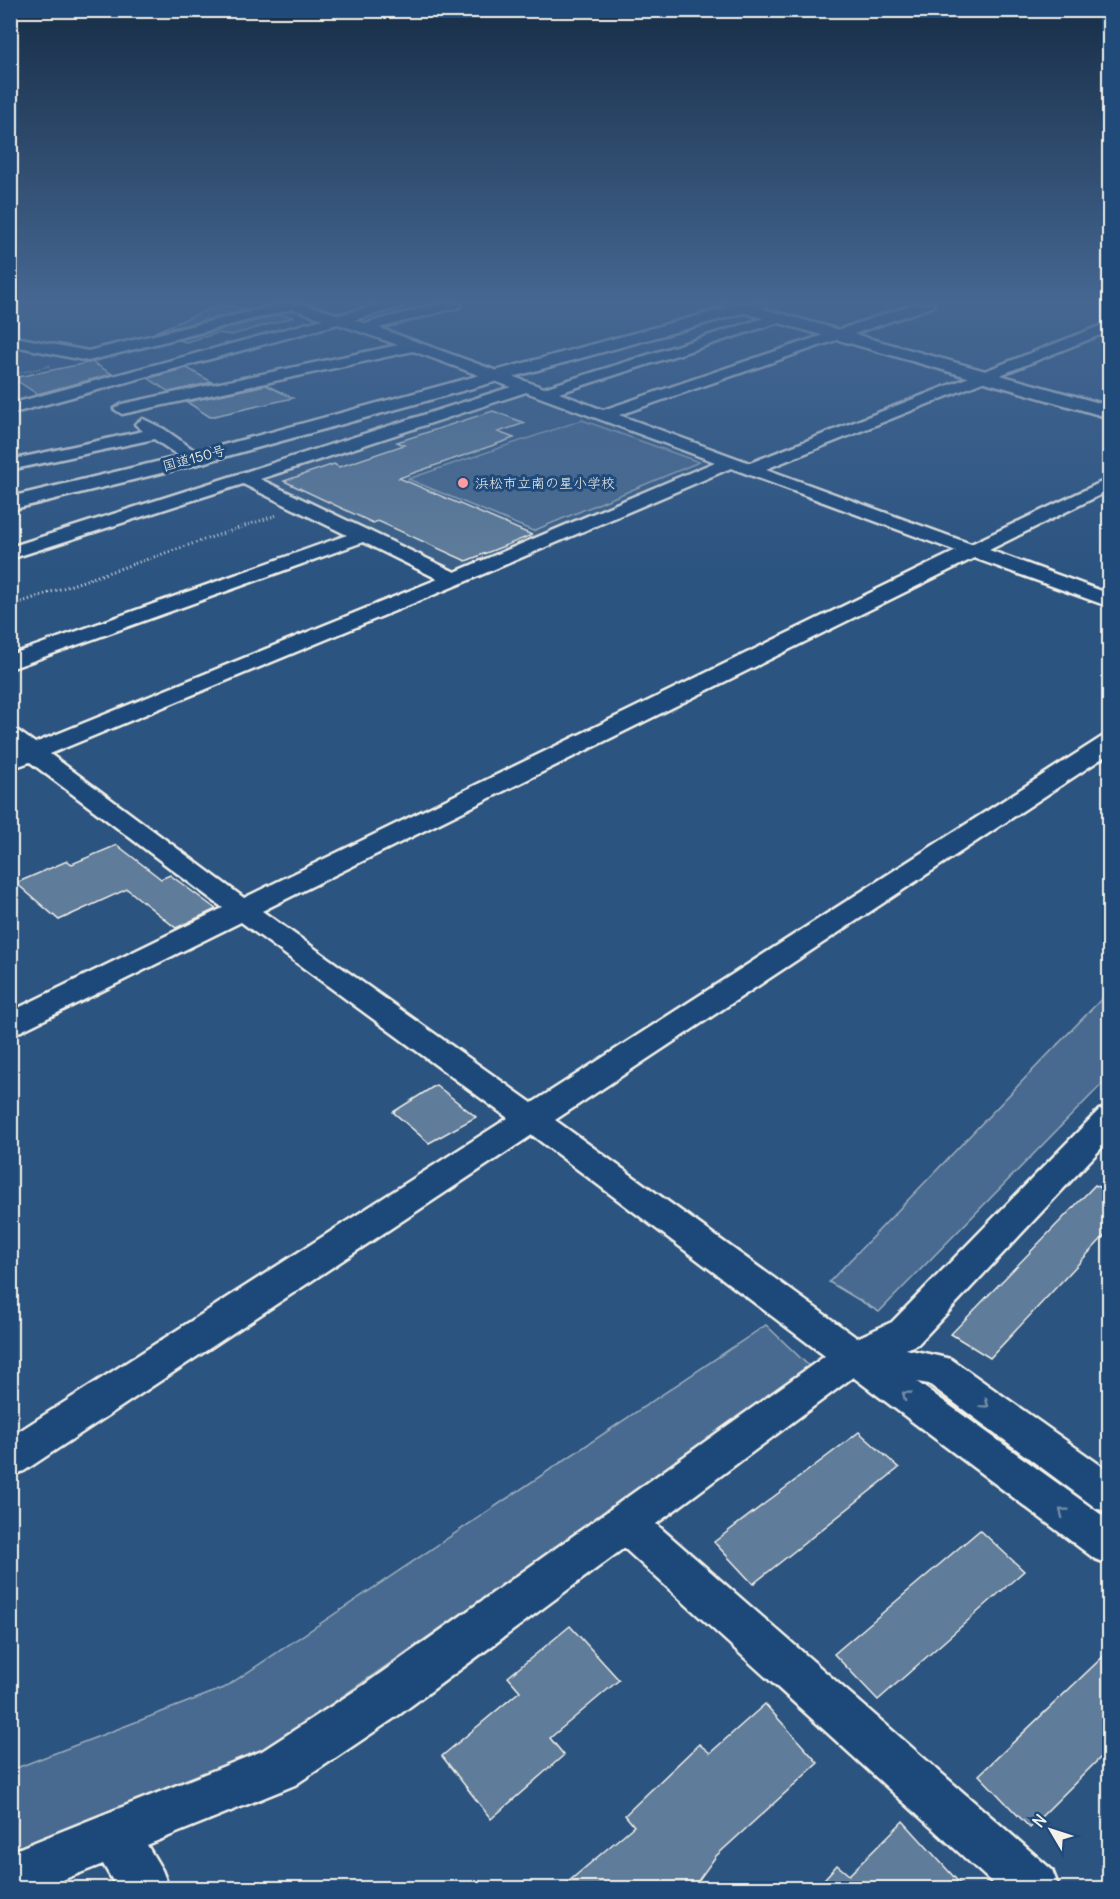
<svg xmlns="http://www.w3.org/2000/svg" width="1120" height="1899" font-family="Delius,'Klee One',sans-serif">
	<style>
		.built { fill: #3b6088 }
		.green { fill: #496b90; stroke: #9eaebc; stroke-width: 1.5 }
		.building { fill: #5e7b9a; stroke: #f4f1e8; stroke-width: 1.5 }
		.lines { fill: none; stroke-linecap: round; stroke-linejoin: round }
		.minor-casing { stroke: #f4f1e8; stroke-width: 5 }
		.major-casing { stroke: #f4f1e8; stroke-width: 5 }
		.highway-casing { stroke: #f4f1e8; stroke-width: 5 }
		.path-far1 { stroke: #f4f1e8; stroke-width: 2; stroke-dasharray: 1 2; stroke-linecap: butt }
		.path { stroke: #f4f1e8; stroke-width: 3; stroke-dasharray: 1 3; stroke-linecap: butt }
		.minor { fill: #1f4a7a; fill-rule: evenodd }
		.major { fill: #1f4a7a; fill-rule: evenodd }
		.highway { fill: #1f4a7a; fill-rule: evenodd }
		.oneway { stroke: #748da6 }
		.poi-dot { fill: #ff9aa2; stroke: #1f4a7a; stroke-width: 2 }
		.labels { text-anchor: middle; stroke-width: 6; stroke-linejoin: round; paint-order: stroke }
		.far-street-label { font-size: 14px; fill: #f4f1e8; stroke: #1f4a7a }
		.far-poi-label { font-size: 14px; fill: #f4f1e8; stroke: #1f4a7a; text-anchor: start }
	</style>
	<rect width="100%" height="100%" fill="#2c5481"/>
	<filter id="ink" filterUnits="userSpaceOnUse"><feTurbulence type="fractalNoise" baseFrequency=".0167" numOctaves="2"/><feDisplacementMap in="SourceGraphic" scale="12" xChannelSelector="R" yChannelSelector="G"/><feConvolveMatrix kernelMatrix="1 2 1 2 8 2 1 2 1" color-interpolation-filters="sRGB"/></filter>
	<g filter="url(#ink)">
		<path class="built" d="M518 396H528L706 462 454 571 269 481 271 476Z"/>
		<g class="green">
			<path d="M582 420 699 462 533 531 408 479Z"/>
			<path d="M1109 991V1077L879 1312 829 1282Z"/>
			<path d="M766 1325 812 1369 261 1753 11 1854V1770L224 1688Z"/>
		</g>
		<g class="building">
			<path d="M219 305 249 310 155 332Z"/>
			<path d="M279 315 294 317 232 335 218 333 186 342 179 340Z"/>
			<path d="M92 362 112 374 37 394 13 378Z"/>
			<path d="M187 368 212 382 169 392 148 378Z"/>
			<path d="M266 385 293 398 210 417 187 402Z"/>
			<path d="M493 411 525 423 498 432 514 438 399 478 532 535 466 561 378 521 373 523 284 481 334 464 339 467 404 445 397 442Z"/>
			<path d="M117 845 161 879 170 875 216 909 176 928 127 889 59 920 16 883 67 861 72 864Z"/>
			<path d="M436 1085 476 1117 429 1143 393 1112Z"/>
			<path d="M1095 1185 1110 1193V1230L990 1358 951 1334Z"/>
			<path d="M859 1432 899 1468 753 1584 714 1542Z"/>
			<path d="M980 1530 1024 1571 878 1700 834 1654Z"/>
			<path d="M570 1626 619 1680 550 1738 564 1755 491 1819 442 1756 520 1691 508 1677Z"/>
			<path d="M1110 1650V1748L1030 1828 979 1775Z"/>
			<path d="M765 1704 818 1763 716 1856 698 1881 690 1888H561L634 1826 625 1815 699 1744 710 1753Z"/>
			<path d="M903 1821 964 1888H816L837 1865 849 1875Z"/>
		</g>
		<g class="lines">
			<defs>
				<g id="minor">
					<path d="M282 304H305L339 315 381 304H403L401 307 354 320 368 324 370 322 439 304H461L459 307 379 328 544 388 773 315 778 314 785 318 783 321 559 393 603 410 914 304H934L932 307 619 415 750 463 1110 322V331L766 469 971 544 1110 478V490L989 550 1110 594V607L974 558 262 911 532 1103 1102 737 1110 735V753L555 1120 857 1338 892 1322 1099 1110 1110 1107V1139L918 1344 906 1349 951 1359 1110 1472V1513L1096 1508 929 1384 917 1382 1110 1521V1565L1095 1559 853 1377 656 1524 1052 1870 1059 1888H998L624 1548 396 1717 295 1785 147 1845 162 1870 169 1888H117L103 1864 42 1888H10V1852L262 1751 364 1685 825 1356 532 1135 24 1471 10 1476V1437L508 1118 241 922 21 1031 10 1034V1012L223 908 30 762 10 769V753L15 751 10 748V729L18 731 35 743 438 579 363 542 10 669V655L347 535 243 484 10 559V547L511 387 413 351 122 414 114 409 122 404 398 345 338 324 10 414V404L323 319 293 309 88 361 10 345V336L88 351ZM526 392 715 462 455 572 260 479ZM731 468 956 551 244 898 50 754 462 583Z"/>
					<path d="M143 419 164 429 201 455 204 459 201 463H189L154 439 10 470V460L143 431 135 424Z"/>
				</g>
				<path id="major" d="M722 304H747L1110 406V418L724 307Z"/>
				<path id="highway" d="M741 304H767L765 307 202 463 10 510V497L190 454Z"/>
			</defs>
			<use href="#minor" class="minor-casing"/>
			<use href="#major" class="major-casing"/>
			<use href="#highway" class="highway-casing"/>
			<path class="path-far1" d="M10 375 49 366"/>
			<path class="path" d="M10 606 277 515"/>
			<use href="#minor" class="minor"/>
			<use href="#major" class="major"/>
			<use href="#highway" class="highway"/>
		</g>
		<defs><path id="oneway-chevron" d="M-2-3.5L2.5 0L-2 3.5" fill="none" stroke-width="1.6" stroke-linecap="round" stroke-linejoin="round" transform="scale(1.5)"/></defs>
		<g class="oneway">
			<use href="#oneway-chevron" transform="translate(906 1395) rotate(-143)"/>
			<use href="#oneway-chevron" transform="translate(985 1404) rotate(36)"/>
			<use href="#oneway-chevron" transform="translate(1063 1512) rotate(-143)"/>
		</g>
	</g>
	<linearGradient id="sky" x2="0" y2="1"><stop stop-color="#182e47"/><stop offset="0.53" stop-color="#456792"/><stop offset="1" stop-color="#456792" stop-opacity="0"/></linearGradient>
	<rect width="1120" height="570" fill="url(#sky)"/>
	<circle class="poi-dot" cx="463" cy="483" r="6"/>
	<g class="labels">
		<g class="far-street-label">
			<text transform="translate(194 458) rotate(-15)" y="5">国道150号</text>
		</g>
		<g class="far-poi-label">
			<text x="475" y="488">浜松市立南の星小学校</text>
		</g>
	</g>
	<rect width="1120" height="1899" fill="none" stroke="#1f4a7a" stroke-width="36"/>
	<rect x="18" y="18" width="1084" height="1863" fill="none" stroke="#f4f1e8" stroke-width="2" filter="url(#ink)"/>
	<g transform="translate(1051 1830) rotate(309)" stroke="#1f4a7a" stroke-width="4.5" paint-order="stroke">
	<path d="M0-4.5L10 22L0 15L-10 22Z" fill="#f4f1e8"/>
	<text y="-9" font-size="16" font-weight="bold" text-anchor="middle" fill="#f4f1e8">N</text>
	</g>
</svg>
